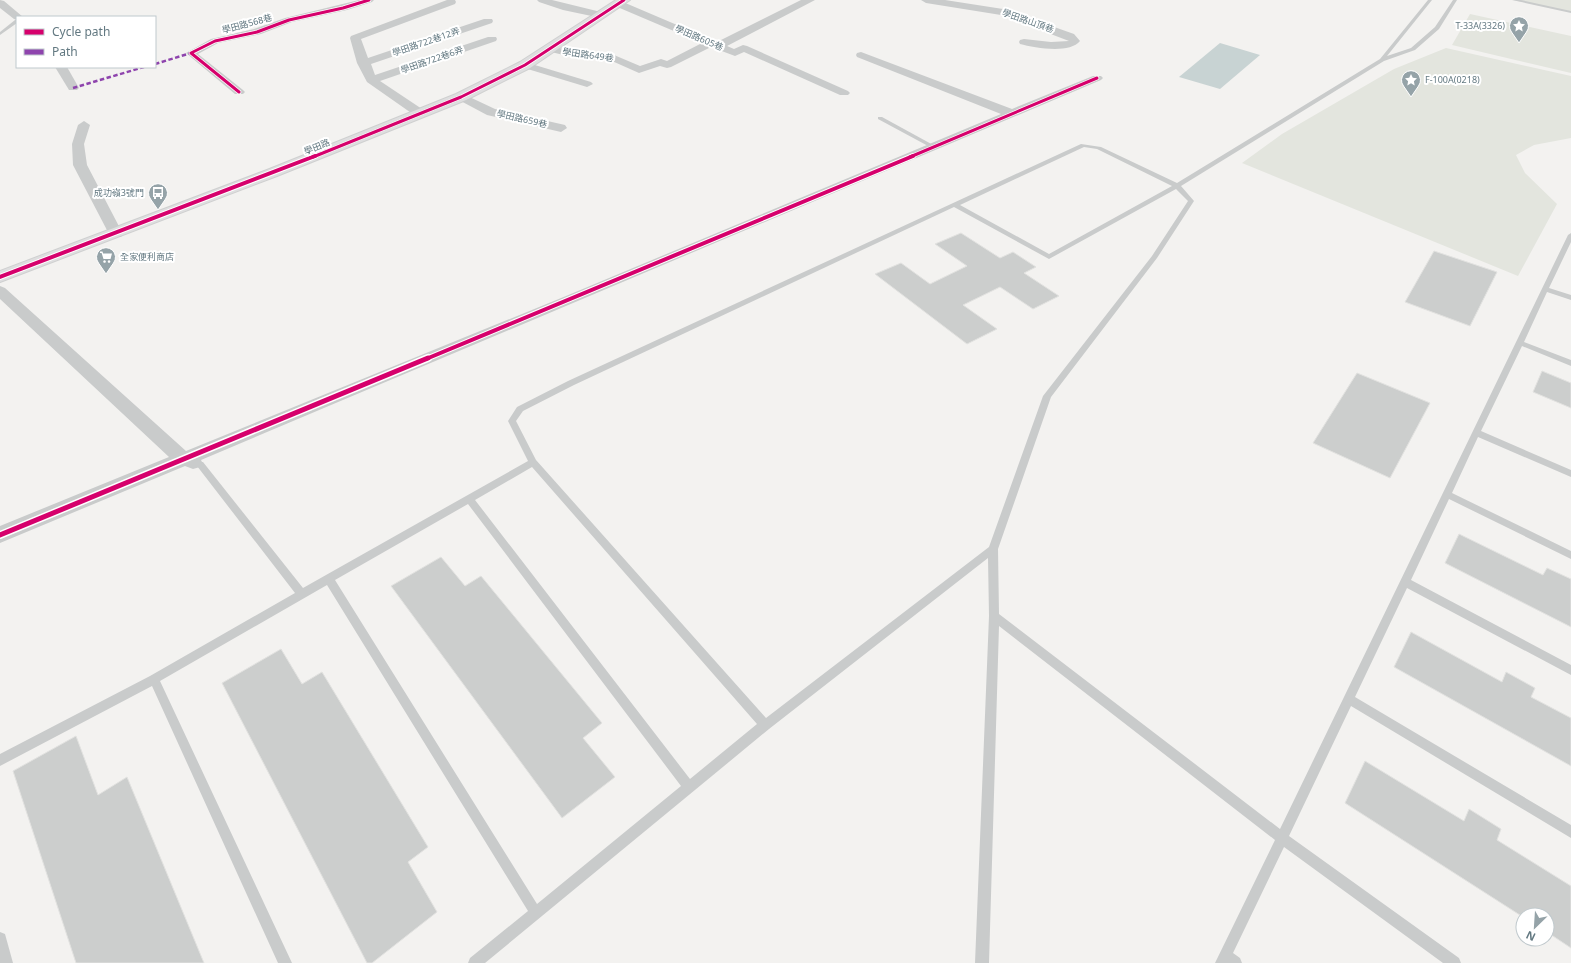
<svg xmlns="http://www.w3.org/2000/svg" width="1571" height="963" font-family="'Noto Sans','Noto Sans TC',sans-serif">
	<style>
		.green { fill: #e3e5de }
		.water { fill: #c8d3d3 }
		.building { fill: #cccecd; stroke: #e2e2e0 }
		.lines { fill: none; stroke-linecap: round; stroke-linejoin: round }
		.secondary-casing { stroke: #cfd0d0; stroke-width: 2 }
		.service { fill: #c9cbcb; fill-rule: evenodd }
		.minor { fill: #c9cbcb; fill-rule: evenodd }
		.secondary { fill: #dededf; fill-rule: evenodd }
		.quiet { stroke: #8e44ad; stroke-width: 2.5; stroke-dasharray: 4.5 2.5; stroke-linecap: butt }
		.cycleway-far2-casing { stroke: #fff; stroke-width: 4.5 }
		.cycleway-far1-casing { stroke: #fff; stroke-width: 6 }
		.cycleway-casing { stroke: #fff; stroke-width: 8 }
		.cycleway-far2 { stroke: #d6006c; stroke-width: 3 }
		.cycleway-far1 { stroke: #d6006c; stroke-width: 4 }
		.cycleway { stroke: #d6006c; stroke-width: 5 }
		.labels { text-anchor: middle; stroke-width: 4; stroke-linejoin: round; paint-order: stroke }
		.far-street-label { font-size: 9px; fill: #627881; stroke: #fff }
		.far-poi-label { font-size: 9px; fill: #627881; stroke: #fff; text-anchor: end }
	</style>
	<rect width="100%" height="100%" fill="#f3f2f0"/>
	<g class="green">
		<path d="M1513 0H1571V12Z"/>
		<path d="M1470 14 1571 36V73L1452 45Z"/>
		<path d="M1446 48 1571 76V138L1534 145 1516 155 1525 173 1557 204 1518 276 1242 163 1282 134 1394 69Z"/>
	</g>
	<path class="water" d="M1220 43 1260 55 1220 89 1179 77Z"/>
	<g class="building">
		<path d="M961 233 1000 258 1013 252 1036 267 1024 273 1059 296 1033 309 1000 287 963 305 997 329 967 344 875 274 901 263 930 284 967 266 935 244Z"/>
		<path d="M1434 251 1497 272 1470 326 1405 302Z"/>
		<path d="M1542 371 1571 383V408L1533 392Z"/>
		<path d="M1357 373 1430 403 1390 478 1313 443Z"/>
		<path d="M1459 534 1543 575 1547 568 1571 579V627L1445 563Z"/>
		<path d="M441 557 465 586 481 576 602 723 583 738 615 777 562 818 391 586Z"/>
		<path d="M1411 632 1502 682 1506 672 1535 688 1531 697 1571 718V766L1394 667Z"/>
		<path d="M281 649 302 684 322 672 428 847 408 862 437 912 372 963H367L222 683Z"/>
		<path d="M76 736 98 795 127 777 204 963H76L13 771Z"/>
		<path d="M1365 761 1464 821 1469 809 1501 829 1497 840 1571 886V948L1547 932V915H1523V917L1345 803Z"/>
	</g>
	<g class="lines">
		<defs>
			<path id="secondary" d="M616 0H630L530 68 466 100 277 176 0 282V271L267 170 456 94 520 62Z"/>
		</defs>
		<use href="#secondary" class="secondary-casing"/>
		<g class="service">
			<path d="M1428 0H1432L1387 56 1411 48 1435 27 1453 0H1457L1439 29 1415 50 1384 61 1181 186 1194 201 1157 258 1051 397 998 549 999 614 1280 829 1568 235 1571 233V242L1549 288 1571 295V300L1547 292 1524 342 1571 360V366L1522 346 1481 431 1571 470V477L1478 437 1452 493 1571 551V559L1449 499 1411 580 1571 665V675L1407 588 1355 697 1571 825V838L1351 706 1289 836 1459 958 1461 963H1443L1284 847 1233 953 1240 958 1242 963H1215L1275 840 999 626 989 963H975L989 616 988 558 769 729 485 963H468L470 958 528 911 327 585 160 681 292 963H278L152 686 0 766V754L150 676 295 593 197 466 196 464 197 462H203L303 588 528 461 508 421 517 407 568 381 1081 144 1101 147 1177 183 1380 59ZM1084 147 1097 149 1172 186 1049 254 960 205ZM1176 189 1188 201 1152 256 1043 396 989 547 766 718 536 460 516 421 523 411 574 385 954 207 1049 259ZM532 467 757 724 690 779 475 500ZM468 504 681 786 537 904 335 580Z"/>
			<path d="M1512 0H1521L1571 11V13Z"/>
			<path d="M15 20H17V23L0 35V32Z"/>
			<path d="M878 117H882L935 146 930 147 878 119Z"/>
			<path d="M0 932 5 934 13 963H0Z"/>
		</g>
		<g class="minor">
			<path d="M0 0 4 1 23 17H17V20L14 19 0 8Z"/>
			<path d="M359 0H374L372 2 347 10 292 22 261 34 218 43 198 54 243 90 245 92 243 94H235L186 53 211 39 254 29 285 18Z"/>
			<path d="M447 0H455L456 2 455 4 361 39 368 58 484 19H492L493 21 492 23 371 64 375 75 488 37H496L497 39 496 41 380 81 425 111 427 114 425 117H417L367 82 357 63 350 38 351 36Z"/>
			<path d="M537 0H552L605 13 606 15 601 18 563 10 539 2Z"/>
			<path d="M801 0H815L727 46 734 49 743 45 747 46 848 91 850 93 848 95H840L744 52 735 56 711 47 671 67 667 68 660 66 639 73 612 61 576 58 547 51 546 49 551 46 576 52 614 55 640 66 661 59 667 61 702 43 615 6 614 4 615 2H623L717 42Z"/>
			<path d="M921 0H945L1003 9 1074 34 1080 41C1070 54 1035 48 1020 44L1019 42 1020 40 1024 39 1051 42 1069 41 1001 15 926 3Z"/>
			<path d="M861 52 1012 109 1093 76H1101L1103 78 1101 80 201 460 202 462 200 467 193 469 185 466 0 543V526L169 457 0 299V286L5 288 186 451 566 296 1001 114 857 57 856 55 857 53Z"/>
			<path d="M525 62 591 82 593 84 587 87 521 67 519 65 521 63Z"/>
			<path d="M55 67H67L79 88 77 90H69Z"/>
			<path d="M461 93 495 109 565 125 567 128 561 132 487 115 457 99 455 97Z"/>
			<path d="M84 121 90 125 84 144 87 165 123 234 121 237H111L109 234 73 165 72 144 78 125Z"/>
		</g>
		<use href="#secondary" class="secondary"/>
		<g class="quiet">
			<path d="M155 64 191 53"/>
			<path d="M73 88 144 67"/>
		</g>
		<defs>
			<g id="cycleway-far2">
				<path d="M239 92 191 53 215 41 257 32 289 20 343 8 369 0"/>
				<path d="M313 157 461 97 525 65 624 0"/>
				<path d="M910 157 1097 78"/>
			</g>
			<g id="cycleway-far1">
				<path d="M0 277 315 156"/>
				<path d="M426 359 913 156"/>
			</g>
			<path id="cycleway" d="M0 535 428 358"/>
		</defs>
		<use href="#cycleway-far2" class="cycleway-far2-casing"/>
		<use href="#cycleway-far1" class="cycleway-far1-casing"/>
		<use href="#cycleway" class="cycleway-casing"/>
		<use href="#cycleway-far2" class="cycleway-far2"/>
		<use href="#cycleway-far1" class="cycleway-far1"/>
		<use href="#cycleway" class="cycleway"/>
	</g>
	<defs>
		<symbol id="sight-pin" viewBox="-11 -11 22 30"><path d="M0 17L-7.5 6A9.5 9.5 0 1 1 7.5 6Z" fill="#95a3a8" stroke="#fff"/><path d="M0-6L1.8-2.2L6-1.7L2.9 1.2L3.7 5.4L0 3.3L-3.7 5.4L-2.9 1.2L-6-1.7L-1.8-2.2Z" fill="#fff"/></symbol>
		<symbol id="bus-pin" viewBox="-11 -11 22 30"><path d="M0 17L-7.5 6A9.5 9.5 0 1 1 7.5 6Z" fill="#95a3a8" stroke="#fff"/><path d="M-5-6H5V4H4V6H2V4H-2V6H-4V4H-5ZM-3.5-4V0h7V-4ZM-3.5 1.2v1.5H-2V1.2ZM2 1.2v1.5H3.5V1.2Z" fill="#fff"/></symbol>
		<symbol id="supermarket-pin" viewBox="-11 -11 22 30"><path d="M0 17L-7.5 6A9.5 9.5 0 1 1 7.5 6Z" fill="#95a3a8" stroke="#fff"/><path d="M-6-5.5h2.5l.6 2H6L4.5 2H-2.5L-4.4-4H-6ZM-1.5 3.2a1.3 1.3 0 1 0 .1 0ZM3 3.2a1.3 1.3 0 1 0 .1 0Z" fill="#fff"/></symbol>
	</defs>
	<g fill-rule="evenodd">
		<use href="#sight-pin" x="1508" y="15" width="22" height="30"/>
		<use href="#sight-pin" x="1400" y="69" width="22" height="30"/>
		<use href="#bus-pin" x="147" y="182" width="22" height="30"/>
		<use href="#supermarket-pin" x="95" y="246" width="22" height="30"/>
	</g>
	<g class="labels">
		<g class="far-street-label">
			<text transform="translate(1028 21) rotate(19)" y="3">學田路山頂巷</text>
			<text transform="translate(247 24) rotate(-15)" y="3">學田路568巷</text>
			<text transform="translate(699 38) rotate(23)" y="3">學田路605巷</text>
			<text transform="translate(426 42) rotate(-19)" y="3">學田路722巷12弄</text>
			<text transform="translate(588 55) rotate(8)" y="3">學田路649巷</text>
			<text transform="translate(432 60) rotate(-19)" y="3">學田路722巷6弄</text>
			<text transform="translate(522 119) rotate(13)" y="3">學田路659巷</text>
			<text transform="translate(317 147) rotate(-22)" y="3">學田路</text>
		</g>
		<g class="far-poi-label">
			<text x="1505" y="29">T-33A(3326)</text>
			<text x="1425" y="83" text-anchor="start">F-100A(0218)</text>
			<text x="144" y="196">成功嶺3號門</text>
			<text x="120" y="260" text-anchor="start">全家便利商店</text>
		</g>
	</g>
	<rect x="16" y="16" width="140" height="52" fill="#ffffff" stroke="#c0c9cd"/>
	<rect x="24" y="29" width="20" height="6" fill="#d6006c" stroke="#c0c9cd"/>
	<text x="52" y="36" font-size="12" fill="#627881">Cycle path</text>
	<rect x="24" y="49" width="20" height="6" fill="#8e44ad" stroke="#c0c9cd"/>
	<text x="52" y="56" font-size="12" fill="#627881">Path</text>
	<g transform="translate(1535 927) rotate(205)"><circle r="19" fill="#ffffff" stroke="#c0c9cd"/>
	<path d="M0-3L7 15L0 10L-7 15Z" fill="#95a3a8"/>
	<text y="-6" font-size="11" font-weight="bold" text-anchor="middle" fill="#627881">N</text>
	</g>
</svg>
